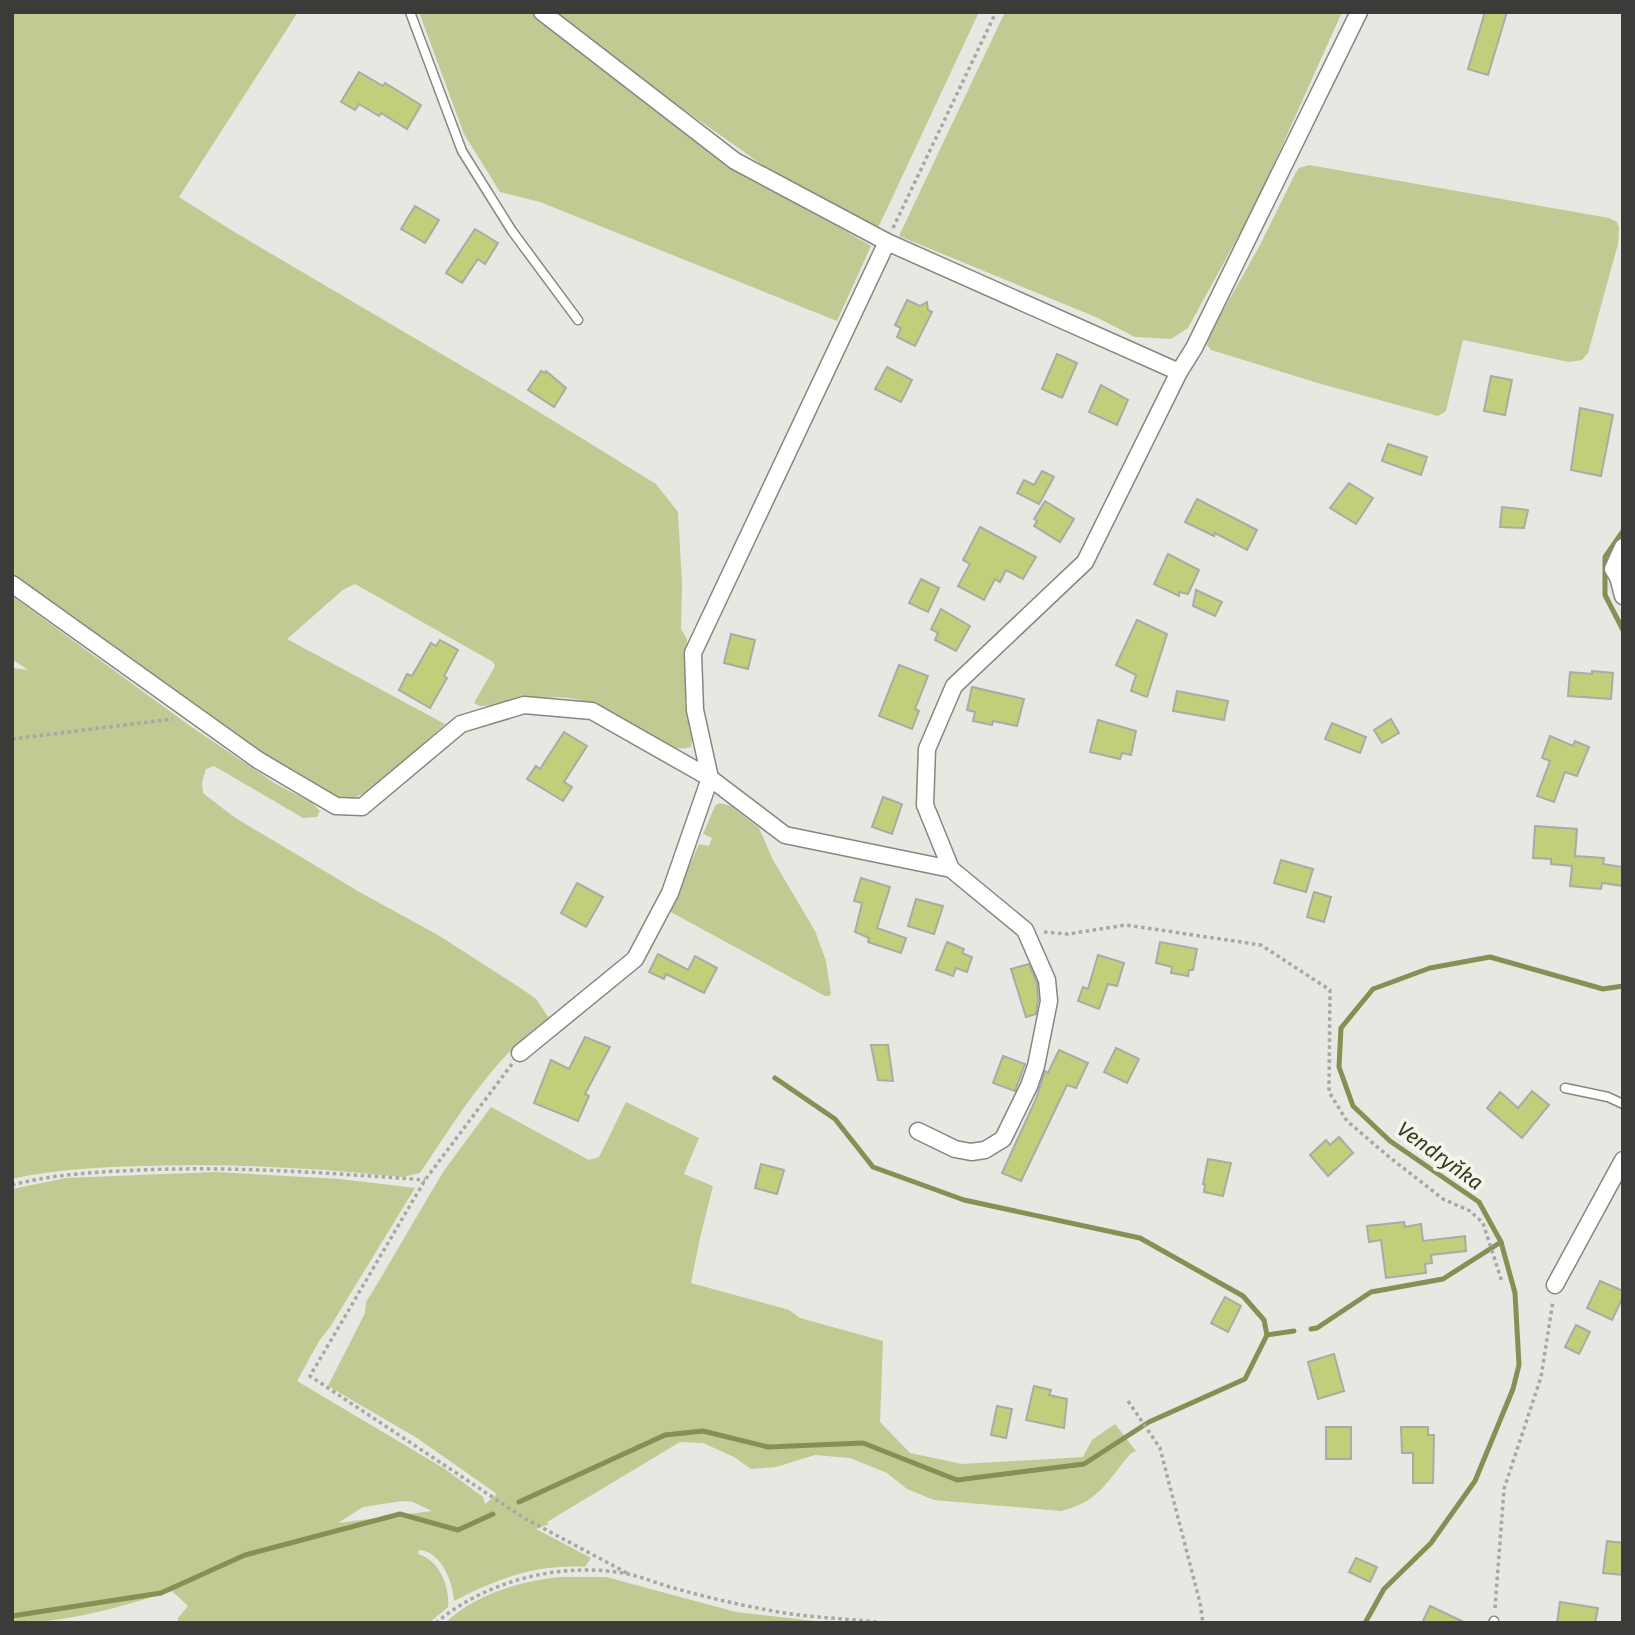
<svg xmlns="http://www.w3.org/2000/svg" width="1635" height="1635" font-family="'Fira Sans',sans-serif">
	<style>
		.green { fill: #c0ca93; fill-rule: evenodd }
		.lines { fill: none; stroke-linecap: round; stroke-linejoin: round }
		.stream { stroke: #868f54; stroke-width: 5 }
		.building { fill: #c2cf7a; stroke: #a9aba5; stroke-width: 2 }
		.lane-casing { stroke: #868781; stroke-width: 11 }
		.street-casing { stroke: #868781; stroke-width: 19 }
		.path { stroke: #a7a8a4; stroke-width: 3.5; stroke-dasharray: 3.5 3.5; stroke-linecap: butt }
		.lane { stroke: #fff; stroke-width: 8 }
		.street { stroke: #fff; stroke-width: 16 }
		.labels { text-anchor: middle; stroke-width: 7; stroke-linejoin: round; paint-order: stroke }
		.water-label { font-size: 21px; font-style: italic; fill: #363b17; stroke: #f4f5ef }
	</style>
	<rect width="100%" height="100%" fill="#e6e8e2"/>
	<g class="green">
		<path d="M12 12H298L179 197 236 233 513 396 656 484 678 512 682 584 681 629 687 639 685 704 692 739 691 747C666 757 608 710 583 701 553 690 510 706 480 706L474 703 495 666 493 662 355 584 344 589 287 639 445 724 372 790 353 798 336 799 298 780 142 672 12 575Z"/>
		<path d="M419 12H533L651 106 748 175 871 246 837 321 540 202 500 192 464 134Z"/>
		<path d="M556 12H979L878 228 767 168 676 104Z"/>
		<path d="M1005 12H1342L1256 204 1188 328 1171 339 1135 337 1098 318 899 236Z"/>
		<path d="M1309 165 1609 218 1617 222 1619 228 1618 244 1588 353 1582 360 1569 362 1463 340 1446 411 1438 416 1321 384 1211 350 1207 345 1208 337 1259 247 1295 174 1299 168Z"/>
		<path d="M12 596 193 728 276 784 311 802 320 811 317 817 303 818 214 766 206 769 202 782 203 793 234 817 363 894 438 935 522 989 536 999 549 1018C493 1057 458 1117 420 1173L403 1177C317 1168 232 1163 145 1166 101 1167 56 1169 12 1179V668L28 670 12 659Z"/>
		<path d="M719 803 731 806 759 828 773 860 815 931 826 961 831 994 829 996H825L669 911 699 844 709 846 712 838 703 834 715 806Z"/>
		<path d="M626 1102 699 1138 684 1174 713 1186 700 1238 691 1283 789 1310 800 1318 883 1341 880 1422 910 1453 962 1464 1083 1457 1092 1440 1115 1424 1136 1451 1130 1454C1108 1481 1097 1503 1061 1511L934 1500 907 1489 887 1473 850 1458 815 1455 776 1467 751 1469 734 1457 703 1443 680 1442 547 1522 549 1524 536 1529 591 1558 585 1567C537 1564 495 1579 454 1601 453 1582 441 1551 419 1550L418 1554C439 1560 450 1586 448 1607L429 1623H178V1618L188 1606 172 1591C119 1607 68 1623 12 1623V1189L66 1178 216 1172 340 1179 415 1188 330 1327 319 1341 297 1381 445 1469 483 1497 485 1504 497 1494 417 1438 328 1386 365 1313 366 1302 373 1291 443 1172 491 1107 589 1160 599 1157ZM402 1501 413 1502 432 1511 338 1523 363 1507Z"/>
		<path d="M561 1577H606L736 1612 832 1623H445C475 1594 520 1581 561 1577Z"/>
	</g>
	<g class="lines">
		<g class="stream">
			<path d="M1623 531 1605 557V595L1623 630"/>
			<path d="M775 1078 835 1119 873 1167 964 1200 1140 1238 1243 1296 1264 1320 1267 1335"/>
			<path d="M1311 1329 1317 1328 1371 1292 1443 1279 1501 1242"/>
			<path d="M519 1502 665 1435 703 1431 768 1447 863 1443 957 1480 1084 1464 1149 1422 1245 1379 1267 1335 1294 1331"/>
			<path d="M12 1616 161 1593 245 1555 400 1514 458 1530 493 1514"/>
			<path d="M1365 1623 1384 1589 1431 1543 1475 1481 1513 1389 1519 1365 1515 1293 1501 1242 1479 1202 1390 1141 1353 1106 1339 1067 1341 1028 1373 989 1430 968 1490 957 1603 989 1623 986"/>
		</g>
	</g>
	<g class="building">
		<path d="M1485 12H1507L1488 75 1468 69Z"/>
		<path d="M359 72 383 86 385 83 421 105 407 129 381 113 379 116 359 104 355 110 341 102Z"/>
		<path d="M415 206 439 220 425 243 401 229Z"/>
		<path d="M475 229 498 243 485 264 478 259 462 283 446 273Z"/>
		<path d="M907 300 920 306 927 302 928 310 932 312 915 346 897 337 901 328 895 325Z"/>
		<path d="M1057 354 1077 363 1062 398 1042 389Z"/>
		<path d="M887 367 912 380 901 402 875 389Z"/>
		<path d="M541 371 545 373 546 371 566 388 554 407 528 390Z"/>
		<path d="M1491 376 1512 380 1505 415 1484 411Z"/>
		<path d="M1101 385 1128 400 1117 425 1089 412Z"/>
		<path d="M1580 408 1613 415 1601 476 1571 470Z"/>
		<path d="M1388 444 1427 457 1421 475 1382 461Z"/>
		<path d="M1042 471 1054 477 1039 504 1017 493 1024 480 1034 485Z"/>
		<path d="M1349 483 1373 498 1356 524 1330 508Z"/>
		<path d="M1197 499 1257 530 1247 550 1215 533 1214 536 1185 522Z"/>
		<path d="M1045 501 1074 519 1060 542 1034 526 1037 521 1034 519Z"/>
		<path d="M1502 507 1528 510 1524 528 1500 527Z"/>
		<path d="M980 527 1036 557 1023 579 1006 570 1000 582 995 579 984 600 958 586 970 564 963 560Z"/>
		<path d="M1168 554 1199 570 1188 594 1179 592V596L1154 584Z"/>
		<path d="M921 579 939 588 928 612 909 603Z"/>
		<path d="M1196 590 1222 602 1215 616 1193 606Z"/>
		<path d="M941 609 970 626 956 651 935 640 938 633 931 629Z"/>
		<path d="M1137 620 1167 634 1147 697 1131 691 1136 675 1116 665Z"/>
		<path d="M731 634 755 640 748 669 724 663Z"/>
		<path d="M440 640 458 650 444 676 447 678 430 708 399 690 407 674 412 676 431 643 436 646Z"/>
		<path d="M899 665 928 676 915 709 919 711 912 729 879 716Z"/>
		<path d="M1592 671 1613 673 1611 699 1568 696 1570 672 1592 674Z"/>
		<path d="M972 687 1024 699 1017 726 993 721 992 725 973 721 975 712 967 710Z"/>
		<path d="M1177 691 1228 701 1224 720 1173 711Z"/>
		<path d="M1391 719 1399 733 1382 743 1374 730Z"/>
		<path d="M1098 720 1136 731 1131 755 1122 753 1120 759 1090 752Z"/>
		<path d="M1332 723 1366 737 1360 753 1325 739Z"/>
		<path d="M564 732 587 746 564 782 572 787 563 801 527 779 536 766 540 769Z"/>
		<path d="M1550 736 1573 746 1575 741 1589 747 1577 776 1565 772 1554 802 1537 796 1550 761 1542 758Z"/>
		<path d="M883 797 902 804 892 834 872 827Z"/>
		<path d="M1535 826 1577 829 1575 856 1604 858 1603 864 1623 867V886L1602 883 1601 889 1570 886 1572 866 1551 864V859L1533 858Z"/>
		<path d="M1281 860 1313 869 1306 892 1274 883Z"/>
		<path d="M861 878 890 887 877 928 906 938 901 953 868 942 869 938 855 932 862 903 854 901Z"/>
		<path d="M577 883 603 897 586 927 561 913Z"/>
		<path d="M1314 892 1331 897 1324 922 1307 917Z"/>
		<path d="M916 899 943 906 934 934 908 926Z"/>
		<path d="M947 942 964 949 962 953 972 957 967 972 956 968 953 976 936 970Z"/>
		<path d="M1160 942 1197 949 1193 970H1189L1188 976 1171 973 1172 967 1156 963Z"/>
		<path d="M658 954 688 970 695 956 717 968 704 993 666 974 664 979 649 972Z"/>
		<path d="M1098 955 1124 963 1117 986 1108 984 1099 1009 1078 1001 1083 987 1088 989Z"/>
		<path d="M1029 964 1037 983 1038 1000 1036 1014 1026 1017 1011 969Z"/>
		<path d="M585 1037 610 1047 585 1094 589 1096 578 1121 534 1103 551 1060 569 1069Z"/>
		<path d="M871 1045H888L893 1081 878 1080Z"/>
		<path d="M1116 1048 1139 1059 1127 1083 1104 1072Z"/>
		<path d="M1059 1050 1088 1063 1076 1088 1067 1085 1021 1181 1002 1173 1036 1099 1045 1071 1048 1073Z"/>
		<path d="M1003 1056 1025 1064 1015 1091 993 1083Z"/>
		<path d="M1532 1091 1549 1105 1522 1138 1487 1108 1500 1092 1518 1108Z"/>
		<path d="M1339 1137 1353 1153 1328 1176 1310 1155 1326 1140 1330 1145Z"/>
		<path d="M1208 1159 1231 1163 1223 1196 1204 1192 1205 1184H1203Z"/>
		<path d="M761 1164 784 1170 777 1194 755 1188Z"/>
		<path d="M1404 1222 1405 1227 1421 1224 1423 1241 1465 1236 1466 1251 1431 1255 1432 1263 1425 1264 1426 1273 1386 1278 1381 1240 1369 1242 1367 1226Z"/>
		<path d="M1600 1281 1623 1291V1297L1612 1320 1587 1308Z"/>
		<path d="M1225 1297 1241 1306 1228 1332 1211 1323Z"/>
		<path d="M1576 1325 1590 1332 1579 1354 1565 1347Z"/>
		<path d="M1334 1354 1344 1391 1318 1399 1308 1362Z"/>
		<path d="M1034 1386 1051 1390 1049 1395 1067 1399 1064 1428 1026 1420Z"/>
		<path d="M997 1406 1012 1409 1006 1438 991 1435Z"/>
		<rect x="1326" y="1427" width="25" height="32"/>
		<path d="M1401 1427H1428V1435H1434L1433 1483H1413V1453H1402Z"/>
		<path d="M1607 1541 1623 1543V1575L1603 1573Z"/>
		<path d="M1356 1558 1377 1567 1370 1582 1349 1572Z"/>
		<path d="M1560 1602 1598 1608 1595 1623H1557Z"/>
		<path d="M1430 1606 1466 1623H1422Z"/>
	</g>
	<g class="lines">
		<defs>
			<g id="lane">
				<path d="M410 12 462 151 512 231 578 320"/>
				<path d="M1565 1088 1608 1097 1623 1104"/>
				<path d="M1493 1623 1494 1621"/>
			</g>
			<g id="street">
				<path d="M542 12 735 161 887 242 1179 372"/>
				<path d="M1623 547 1613 569 1618 577 1623 578"/>
				<path d="M1618 577 1623 596"/>
				<path d="M12 584 258 760 336 806 362 807 461 724 524 705 592 711 710 778 695 710 693 653 887 242"/>
				<path d="M951 869 925 805 927 749 954 686 1085 562 1179 372 1194 348 1359 12"/>
				<path d="M520 1053 635 959 670 893 710 778 785 835 951 869 1025 930 1047 980 1049 1001 1036 1066 1029 1086 1003 1139 985 1150 971 1152 955 1149 918 1131"/>
				<path d="M1555 1285 1623 1160"/>
			</g>
		</defs>
		<use href="#lane" class="lane-casing"/>
		<use href="#street" class="street-casing"/>
		<g class="path">
			<path d="M893 228 996 12"/>
			<path d="M12 739 173 719"/>
			<path d="M1044 932 1068 934 1126 925 1261 945 1330 990 1329 1092 1347 1121 1388 1156 1443 1199 1470 1211 1483 1223 1502 1282"/>
			<path d="M512 1064 425 1180 310 1376 524 1518 627 1573"/>
			<path d="M12 1185C54 1174 97 1172 140 1170 235 1166 330 1173 425 1180"/>
			<path d="M1128 1401 1160 1448 1200 1603 1203 1623"/>
			<path d="M1495 1608 1504 1489 1541 1377 1553 1301"/>
			<path d="M436 1623C486 1580 564 1561 628 1574 643 1577 658 1584 674 1588 705 1597 736 1604 768 1610 806 1618 846 1618 885 1623"/>
		</g>
		<use href="#lane" class="lane"/>
		<use href="#street" class="street"/>
	</g>
	<g class="labels">
		<g class="water-label">
			<text transform="translate(1440 1156) rotate(36)" y="7">Vendryňka</text>
		</g>
	</g>
	<rect width="1635" height="1635" fill="none" stroke="#3b3b39" stroke-width="28"/>
</svg>
